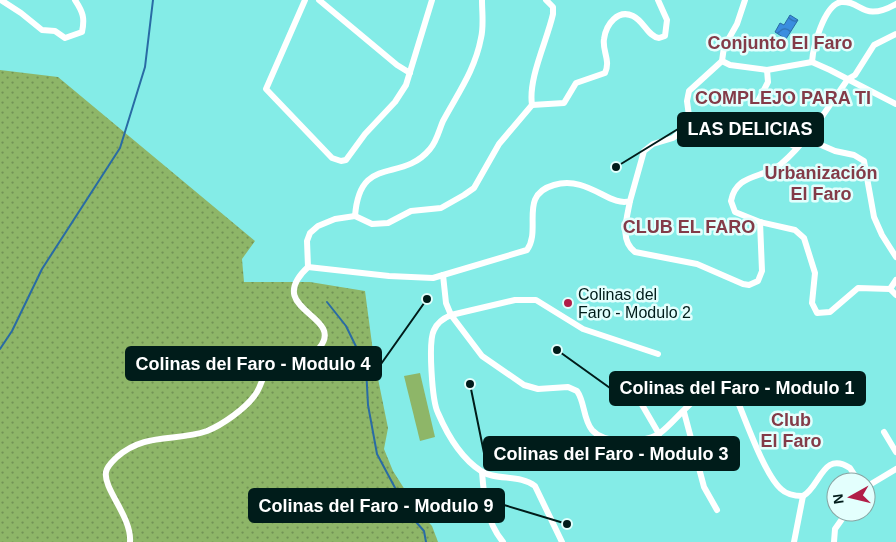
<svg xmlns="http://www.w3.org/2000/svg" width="896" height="542" font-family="Arial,sans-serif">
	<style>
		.green { fill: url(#green-dots) }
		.pitch { fill: #8eb668 }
		.water { fill: url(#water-waves); stroke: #296ba4 }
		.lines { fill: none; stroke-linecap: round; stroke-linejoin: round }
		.stream { stroke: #296ba4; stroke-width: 2 }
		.minor { stroke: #fff; stroke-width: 6 }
		.poi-dot { fill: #b11e48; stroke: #e3fffd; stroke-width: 2 }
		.labels { text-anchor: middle; stroke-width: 5; stroke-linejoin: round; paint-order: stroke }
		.poi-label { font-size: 16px; fill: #001c1a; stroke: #e3fffd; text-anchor: start }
		.neighbourhood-label { font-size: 18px; font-weight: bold; fill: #833b48; stroke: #e3fffd }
		.leader { fill: none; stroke: #001c1a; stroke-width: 2 }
		.callout-dot { fill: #001c1a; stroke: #e3fffd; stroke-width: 2 }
		.callout { fill: #001c1a; stroke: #001c1a; stroke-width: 2 }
		.callout-label { font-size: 18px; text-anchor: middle; font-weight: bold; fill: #fff }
	</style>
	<defs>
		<pattern id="green-dots" width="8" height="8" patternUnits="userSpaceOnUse" patternTransform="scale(1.25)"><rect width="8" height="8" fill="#8eb668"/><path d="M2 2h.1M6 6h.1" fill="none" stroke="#729355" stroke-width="1.8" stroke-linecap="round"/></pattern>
		<pattern id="water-waves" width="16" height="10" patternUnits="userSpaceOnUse" patternTransform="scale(1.25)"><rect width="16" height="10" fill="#3a8ddf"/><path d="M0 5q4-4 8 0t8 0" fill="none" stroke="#2e72b4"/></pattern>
	</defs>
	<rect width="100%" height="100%" fill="#84ece7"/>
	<path class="green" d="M0 70 58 77 255 241 242 259 244 282H310L365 291 374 359 388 428 384 449 393 471 419 512 432 526 438 542H0Z"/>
	<path class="pitch" d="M420 373 435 437 420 441 404 376Z"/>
	<path class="water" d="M790 15 798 20 786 39 775 32 780 23 784 25Z"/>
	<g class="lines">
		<g class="stream">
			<path d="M327 302 346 326 366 367 368 405 377 454 409 514 424 531 426 542"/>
			<path d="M0 349 12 331 42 269 120 148 145 67 153 0"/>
		</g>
		<g class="minor">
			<path d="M1 0 21 13 42 30 55 31 65 38 82 32C85 18 83 12 75 0"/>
			<path d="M305 0 266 89 332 158 341 161 346 160 365 134 395 102 406 85 432 0"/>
			<path d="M319 0 397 65 410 73"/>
			<path d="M722 61 730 65 767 70 812 62 830 70 896 104"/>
			<path d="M812 62C813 47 824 5 841 2 862 0 862 23 896 4"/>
			<path d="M757 103 768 82 767 70"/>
			<path d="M532 105 564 103 576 83 605 73C611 60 602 51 604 39 606 24 618 9 633 16 644 21 648 37 659 38L665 36 667 20 658 0"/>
			<path d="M532 105C528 78 547 41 553 14V7L546 0"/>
			<path d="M758 127 796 147"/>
			<path d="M805 138 835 151 854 155 864 161 874 217 882 235 896 257"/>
			<path d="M630 201C627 218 619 240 635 252L697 264 743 284 749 285 758 281 762 271 760 222 735 212 731 201C736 173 763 179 781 164 808 141 828 107 848 79L855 75 874 45 896 34"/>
			<path d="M355 216C360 153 401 184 430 149 437 141 439 130 443 121 458 93 475 70 481 38 484 26 482 13 482 0"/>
			<path d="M760 222 795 230 804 238 815 273 812 303 817 313 830 312 858 288 890 289 896 280"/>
			<path d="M308 267 389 276 433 278 527 250C542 229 518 195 554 185 588 175 610 208 630 201L644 151 653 144 673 138 685 128 689 116 687 101 689 91 722 61 724 47 737 24 745 0"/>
			<path d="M308 267 307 241 310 233 318 226 335 219 355 216 372 224 388 223 411 211 441 208 464 195 474 188 499 144 532 105"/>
			<path d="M443 275 446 303 451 315C444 318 437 323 434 330 428 341 432 401 438 413 447 434 461 458 481 471 496 481 520 474 535 486L562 542"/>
			<path d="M890 289 896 295"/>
			<path d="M658 354 583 329 536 300H515L451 315 482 356 524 385 538 389 568 387 577 391C585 402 583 419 592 430 599 438 610 440 620 441 633 442 650 440 660 433 678 421 714 365 735 395 745 418 764 474 781 489 787 495 795 496 803 496 820 487 823 450 850 468L859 482"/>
			<path d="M634 391 659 434"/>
			<path d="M735 395 835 392"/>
			<path d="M684 412 704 487 717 510"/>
			<path d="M884 432 896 452"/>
			<path d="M482 472C484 498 486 521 503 542"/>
			<path d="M866 487 896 469"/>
			<path d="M130 542C132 517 103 489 106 472 107 466 113 461 117 457 145 432 176 442 207 431 222 425 245 409 255 395 263 385 262 370 275 364 289 357 310 360 320 347 345 315 262 310 308 267"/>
			<path d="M794 542 803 496"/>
			<path d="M834 542 835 529 847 512"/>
		</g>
	</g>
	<circle class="poi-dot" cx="568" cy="303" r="5"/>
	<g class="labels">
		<g class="poi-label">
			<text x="578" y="300">Colinas del<tspan x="578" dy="18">Faro - Modulo 2</tspan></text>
		</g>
		<g class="neighbourhood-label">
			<text x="780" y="49">Conjunto El Faro</text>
			<text x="783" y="104">COMPLEJO PARA TI</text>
			<text x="821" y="179">Urbanización<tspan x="821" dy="21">El Faro</tspan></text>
			<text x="689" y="233">CLUB EL FARO</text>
			<text x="791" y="426">Club<tspan x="791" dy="21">El Faro</tspan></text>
		</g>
	</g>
	<path class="leader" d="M616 167L678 129M427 299L381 364M557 350L610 388M470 384L484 453M567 524L504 505"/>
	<g class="callout-dot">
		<circle cx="616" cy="167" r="5"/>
		<circle cx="427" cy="299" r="5"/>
		<circle cx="557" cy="350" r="5"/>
		<circle cx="470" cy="384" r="5"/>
		<circle cx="567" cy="524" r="5"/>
	</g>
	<g class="callout">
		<rect x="678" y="113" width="145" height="33" rx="5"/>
		<rect x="126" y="347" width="255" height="33" rx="5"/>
		<rect x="610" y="372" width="255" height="33" rx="5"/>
		<rect x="484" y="437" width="255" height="33" rx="5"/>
		<rect x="249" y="489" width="255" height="33" rx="5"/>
	</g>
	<g class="callout-label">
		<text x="750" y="135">LAS DELICIAS</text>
		<text x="253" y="370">Colinas del Faro - Modulo 4</text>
		<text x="737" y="394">Colinas del Faro - Modulo 1</text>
		<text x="611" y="460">Colinas del Faro - Modulo 3</text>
		<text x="376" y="512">Colinas del Faro - Modulo 9</text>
	</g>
	<g transform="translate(851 497) rotate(262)"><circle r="24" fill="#e3fffd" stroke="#88a4a2"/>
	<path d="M0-4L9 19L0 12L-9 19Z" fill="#b11e48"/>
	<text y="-8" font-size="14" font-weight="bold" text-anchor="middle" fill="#001c1a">N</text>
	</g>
</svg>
